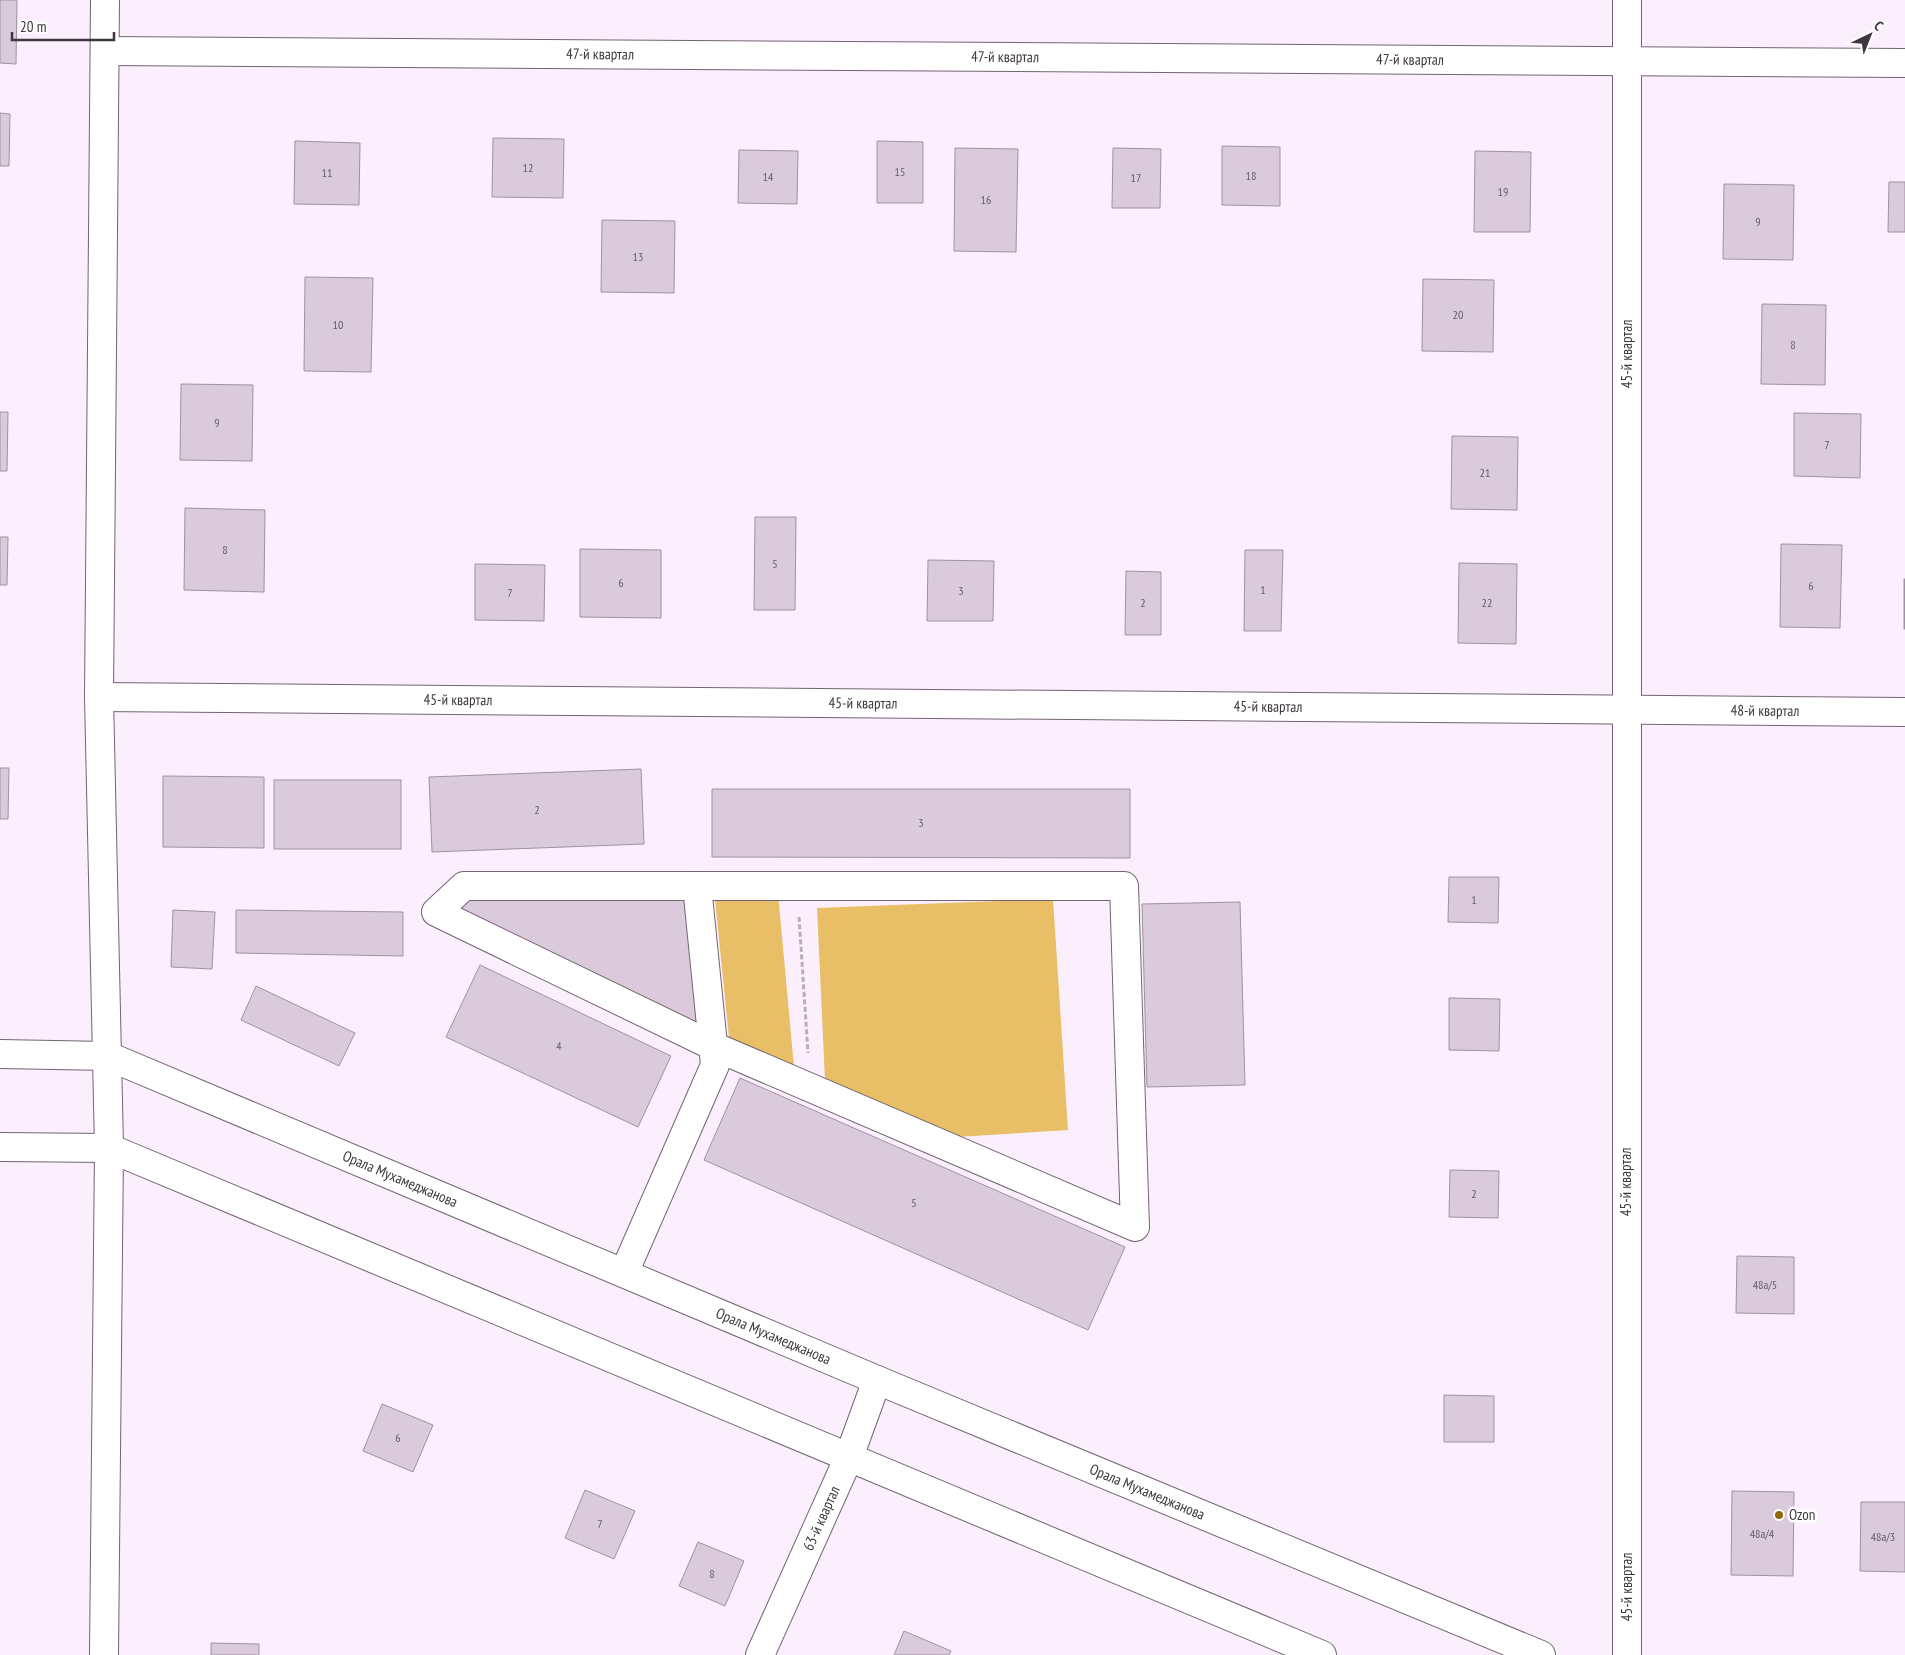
<svg xmlns="http://www.w3.org/2000/svg" width="1905" height="1655" font-family="'PT Sans Narrow',sans-serif">
	<style>
		.green { fill: #e8be66 }
		.building { fill: #dacadc; stroke: #a091a2 }
		.lines { fill: none; stroke-linecap: round; stroke-linejoin: round }
		.minor-casing { stroke: #726473; stroke-width: 30 }
		.path { stroke: #b8adb8; stroke-width: 3; stroke-dasharray: 5 2.5; stroke-linecap: butt }
		.minor { stroke: #fff; stroke-width: 28 }
		.poi-dot { fill: #8d690c; stroke: #fff; stroke-width: 2 }
		.labels { text-anchor: middle; stroke-width: 5; stroke-linejoin: round; paint-order: stroke }
		.number-label { font-size: 12px; fill: #655c66 }
		.street-label { font-size: 15px; fill: #3e373e; stroke: #fff }
		.poi-label { font-size: 15px; fill: #3e373e; stroke: #fff; text-anchor: start }
	</style>
	<rect width="100%" height="100%" fill="#fceffd"/>
	<g class="green">
		<path d="M778 893 794 1067 729 1038 715 899Z"/>
		<path d="M1053 899 1068 1130 957 1137 825 1080 817 908Z"/>
	</g>
	<g class="building">
		<path d="M0 0H17L16 64 0 63Z"/>
		<path d="M0 113 10 114 9 166H0Z"/>
		<path d="M493 138 564 139 563 198 492 197Z"/>
		<path d="M295 141 360 143 359 205 294 204Z"/>
		<path d="M877 141 923 142V203H877Z"/>
		<path d="M1222 146 1280 147V206L1222 205Z"/>
		<path d="M955 148 1018 149 1016 252 954 251Z"/>
		<path d="M1113 148 1161 149 1160 208H1112Z"/>
		<path d="M739 150 798 151 797 204 738 203Z"/>
		<path d="M1475 151 1531 152 1530 232H1474Z"/>
		<path d="M1889 182H1905V232H1888Z"/>
		<path d="M1724 184 1794 185 1793 260 1723 259Z"/>
		<path d="M602 220 675 221 674 293 601 292Z"/>
		<path d="M305 277 373 278 371 372 304 371Z"/>
		<path d="M1423 279 1494 280 1493 352 1422 351Z"/>
		<path d="M1762 304 1826 305 1825 385 1761 384Z"/>
		<path d="M181 384 253 385 252 461 180 460Z"/>
		<path d="M0 412H8L7 471H0Z"/>
		<path d="M1794 413 1861 414 1860 478 1794 476Z"/>
		<path d="M1452 436 1518 437 1517 510 1451 509Z"/>
		<path d="M185 508 265 510 264 592 184 590Z"/>
		<path d="M755 517H796L795 610H754Z"/>
		<path d="M0 537H8L7 585H0Z"/>
		<path d="M1781 544 1842 545 1840 628 1780 627Z"/>
		<path d="M580 549 661 550V618L580 617Z"/>
		<path d="M1245 550H1283L1281 631H1244Z"/>
		<path d="M928 560 994 561 993 621H927Z"/>
		<path d="M1459 563 1517 564 1516 644 1458 643Z"/>
		<path d="M475 564 545 565 544 621 475 620Z"/>
		<path d="M1126 571 1161 572V635H1125Z"/>
		<rect x="1904" y="579" width="1" height="50"/>
		<path d="M0 768H9L8 819H0Z"/>
		<path d="M641 769 644 844 432 852 429 777Z"/>
		<path d="M163 776 264 777V848L163 847Z"/>
		<rect x="274" y="780" width="127" height="69"/>
		<path d="M712 789H1130V858L712 857Z"/>
		<path d="M1449 877H1499L1498 923 1448 922Z"/>
		<path d="M685 895 704 1031 455 909 473 896Z"/>
		<path d="M1240 902 1245 1085 1147 1087 1142 904Z"/>
		<path d="M173 910 215 912 212 969 171 967Z"/>
		<path d="M236 910 403 912V956L236 953Z"/>
		<path d="M480 965 671 1056 638 1127 446 1037Z"/>
		<path d="M256 986 355 1033 339 1066 241 1020Z"/>
		<path d="M1449 998 1500 999 1499 1051 1449 1050Z"/>
		<path d="M740 1078 1125 1247 1088 1330 704 1160Z"/>
		<path d="M1450 1170 1499 1171 1498 1218 1449 1217Z"/>
		<path d="M1737 1256 1794 1257V1314L1736 1313Z"/>
		<path d="M1444 1395 1494 1396V1442H1444Z"/>
		<path d="M382 1404 433 1425 413 1472 363 1451Z"/>
		<path d="M585 1490 635 1511 614 1559 565 1538Z"/>
		<path d="M1732 1491 1794 1492 1793 1576 1731 1575Z"/>
		<path d="M1861 1502H1905V1572L1860 1571Z"/>
		<path d="M698 1542 744 1561 725 1606 679 1586Z"/>
		<path d="M904 1631 951 1651 949 1655H894Z"/>
		<path d="M211 1643 259 1644V1655H211Z"/>
	</g>
	<g class="lines">
		<defs>
			<g id="minor">
				<path id="s1" d="M105 51 1905 63"/>
				<path id="s2" d="M99 697 1905 712"/>
				<path d="M464 886H1124L1135 1227 713 1046 436 912Z"/>
				<path id="s3" d="M0 1054 108 1056 877 1380 1541 1655"/>
				<path d="M0 1147 109 1148 1322 1655"/>
				<path d="M624 1273 715 1065 697 886"/>
				<path d="M104 1655 109 1148 99 697 105 0"/>
				<path id="s4" d="M760 1655 849 1457 877 1380"/>
				<path d="M1627 1655V0"/>
			</g>
		</defs>
		<use href="#minor" class="minor-casing"/>
		<path class="path" d="M799 917 808 1053"/>
		<use href="#minor" class="minor"/>
	</g>
	<circle class="poi-dot" cx="1779" cy="1515" r="5"/>
	<g class="labels">
		<g class="number-label">
			<text x="528" y="172">12</text>
			<text x="900" y="176">15</text>
			<text x="327" y="177">11</text>
			<text x="1251" y="180">18</text>
			<text x="768" y="181">14</text>
			<text x="1136" y="182">17</text>
			<text x="1503" y="196">19</text>
			<text x="986" y="204">16</text>
			<text x="1758" y="226">9</text>
			<text x="638" y="261">13</text>
			<text x="1458" y="319">20</text>
			<text x="338" y="329">10</text>
			<text x="1793" y="349">8</text>
			<text x="217" y="427">9</text>
			<text x="1827" y="449">7</text>
			<text x="1485" y="477">21</text>
			<text x="225" y="554">8</text>
			<text x="775" y="568">5</text>
			<text x="621" y="587">6</text>
			<text x="1811" y="590">6</text>
			<text x="1263" y="594">1</text>
			<text x="961" y="595">3</text>
			<text x="510" y="597">7</text>
			<text x="1143" y="607">2</text>
			<text x="1487" y="607">22</text>
			<text x="537" y="814">2</text>
			<text x="921" y="827">3</text>
			<text x="1474" y="904">1</text>
			<text x="559" y="1050">4</text>
			<text x="1474" y="1198">2</text>
			<text x="914" y="1207">5</text>
			<text x="1765" y="1289">48а/5</text>
			<text x="398" y="1442">6</text>
			<text x="600" y="1528">7</text>
			<text x="1762" y="1538">48а/4</text>
			<text x="1883" y="1541">48а/3</text>
			<text x="712" y="1578">8</text>
		</g>
		<g class="street-label">
			<text dy="5" stroke="none"><textPath href="#s1" startOffset="495">47-й квартал</textPath></text>
			<text dy="5" stroke="none"><textPath href="#s1" startOffset="900">47-й квартал</textPath></text>
			<text dy="5" stroke="none"><textPath href="#s1" startOffset="1305">47-й квартал</textPath></text>
			<text transform="translate(1627 354) rotate(-90)" y="5">45-й квартал</text>
			<text dy="5" stroke="none"><textPath href="#s2" startOffset="359">45-й квартал</textPath></text>
			<text dy="5" stroke="none"><textPath href="#s2" startOffset="764">45-й квартал</textPath></text>
			<text dy="5" stroke="none"><textPath href="#s2" startOffset="1169">45-й квартал</textPath></text>
			<text dy="5" stroke="none"><textPath href="#s2" startOffset="1666">48-й квартал</textPath></text>
			<text dy="5" stroke="none"><textPath href="#s3" startOffset="425">Орала Мухамеджанова</textPath></text>
			<text transform="translate(1626 1182) rotate(-90)" y="5">45-й квартал</text>
			<text dy="5" stroke="none"><textPath href="#s3" startOffset="830">Орала Мухамеджанова</textPath></text>
			<text dy="5" stroke="none"><textPath href="#s3" startOffset="1235">Орала Мухамеджанова</textPath></text>
			<text dy="5" stroke="none"><textPath href="#s4" startOffset="150">63-й квартал</textPath></text>
			<text transform="translate(1627 1587) rotate(-90)" y="5">45-й квартал</text>
		</g>
		<g class="poi-label">
			<text x="1789" y="1520">Ozon</text>
		</g>
	</g>
	<g transform="translate(1870 35) rotate(43)" stroke="#ffffff" stroke-width="4" paint-order="stroke">
	<path d="M0-4L9 19L0 12L-9 19Z" fill="#3e373e"/>
	<text y="-8" font-size="14" font-weight="bold" text-anchor="middle" fill="#3e373e">С</text>
	</g>
	<path d="M12 32v8h102v-8" fill="none" stroke="#3e373e" stroke-width="2.5"/>
	<text x="20" y="32" font-size="15" fill="#3e373e" stroke="#ffffff" stroke-width="4" paint-order="stroke">20 m</text>
</svg>
